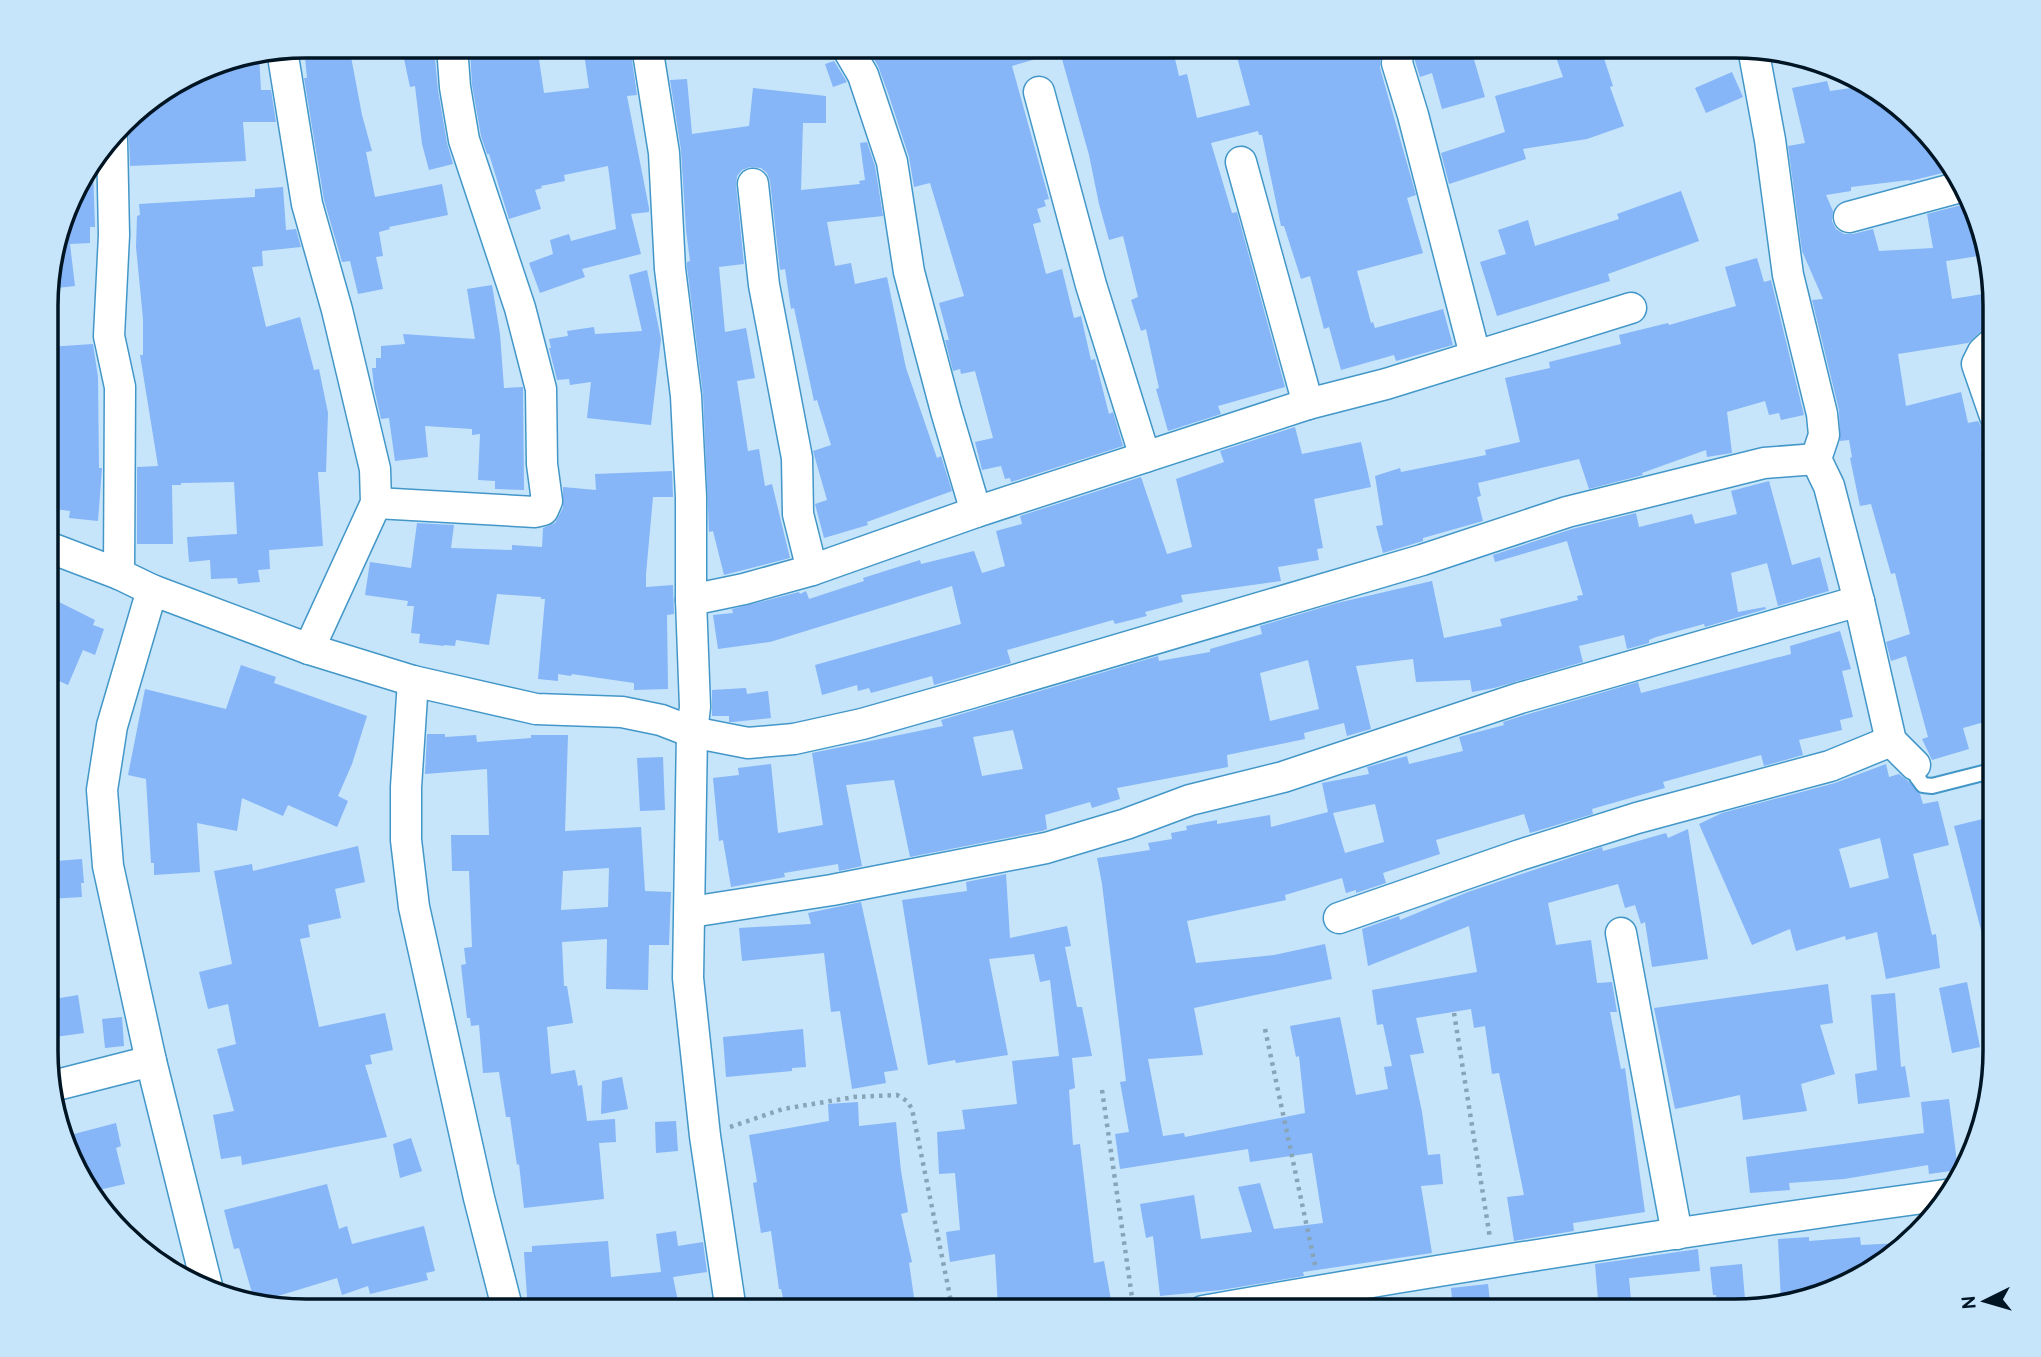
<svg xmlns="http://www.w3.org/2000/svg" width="2041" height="1357" font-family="Overpass,sans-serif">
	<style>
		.building { fill: #86b5f8; fill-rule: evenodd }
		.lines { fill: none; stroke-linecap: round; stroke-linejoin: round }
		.lane-casing { stroke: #4397c8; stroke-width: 18 }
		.street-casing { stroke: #4397c8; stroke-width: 33 }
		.path { stroke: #88a4b7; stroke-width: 4.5; stroke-dasharray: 3.5 5; stroke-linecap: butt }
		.lane { stroke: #fff; stroke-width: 14 }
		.street { stroke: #fff; stroke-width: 30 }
		.rim { fill: none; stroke: #001524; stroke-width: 3.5 }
	</style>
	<rect width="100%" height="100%" fill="#c6e5fa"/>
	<g class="building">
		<path d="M304 46H349L362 115 372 151 366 152 375 197 442 184 448 215 389 227 390 229 379 232 383 256 376 257 383 289 358 294 350 261 342 262 324 200 304 78H307Z"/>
		<path d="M509 46H537L544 93 589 88 583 46H630L637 95 627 96 649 208V212L631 214 641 254 582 269 585 277 540 293 529 263 553 254 550 240 569 234 571 241 616 229 608 166 564 175 565 181 541 186 542 188 535 190 541 209 509 219 489 154H487L481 136 472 85 470 49Z"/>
		<path d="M866 46H1141L1142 51 1172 46 1179 76 1187 74 1197 118 1250 105 1237 57 1279 46H1373L1375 59 1380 57V68L1416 195 1407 198 1423 253 1357 271 1371 323 1373 322 1375 328 1443 309 1453 345 1396 361 1394 355 1341 370 1329 327 1324 329 1310 276 1301 279 1284 226H1281L1262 135H1259L1258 131 1211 143 1232 213 1237 212 1285 387 1218 406 1221 414 1168 431 1156 389 1159 388 1146 329 1141 331 1131 300 1138 297 1123 236 1109 240 1099 204 1089 155 1060 52 1012 66 1049 199 1044 200 1046 206 1037 209 1041 222 1033 224 1046 274 1062 269 1074 318 1081 316 1091 360 1095 359 1109 414 1113 412 1123 446 1011 482 1010 478 1005 479 1001 466 982 470 975 442 993 438 975 371 961 374 960 369 953 371 945 340H949L939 303 964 296 930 183 914 187 909 157 888 93 878 66Z"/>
		<path d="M1425 46H1470L1485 97 1442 109 1432 73 1420 77 1415 61 1416 48Z"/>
		<path d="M1552 46H1600L1613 86 1610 87 1624 126 1587 139 1523 149 1526 159 1449 184 1441 153 1505 132 1495 96 1563 77Z"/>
		<path d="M434 48 438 90 447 143 453 164 429 170 422 144 415 86 410 87 403 54Z"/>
		<path d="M259 55 261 90H271L276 122H243L246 161 130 166 129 139 127 132 122 126 134 110 207 65Z"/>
		<path d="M834 61 847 82 833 87 825 64Z"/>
		<path d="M1732 72 1743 97 1706 113 1695 88Z"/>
		<path d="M687 79 692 134 749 126 753 88 826 96V123H803L801 190 860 184 859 181 865 180 860 143 867 142 875 166 883 216 827 222 835 266 851 263 855 284 887 277 906 368 937 458 941 456 952 491 867 522 868 525 824 538 815 504 827 500 813 451 831 445 817 400 814 401 794 308 791 309 785 269 780 270 770 181 767 173 761 168 750 167 742 170 737 176 736 185 744 264 719 267 725 332 746 328 755 378 737 381 748 451 759 449 765 486 772 484 790 558 724 575 713 531 709 532 703 395 687 267V262L690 261 686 230 681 150 670 80Z"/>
		<path d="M1827 81 1830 91 1872 85 1880 90 1955 170 1910 181 1909 180 1851 187V191L1826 195 1833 211 1832 221 1836 229 1844 234H1853L1873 229 1879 251 1933 248 1927 214 1969 203 1985 255 1946 261 1952 299 1995 292V324L1984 328 1968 343 1898 354 1906 406 1961 392 1968 423 1978 421 1983 429 1991 433 1994 445 1981 448 1994 505 1989 506 1995 528V719L1963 728 1969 749 1932 760 1922 739 1928 737 1906 656 1891 661 1886 642 1910 634 1895 573 1891 574 1871 504 1860 506 1850 458 1852 457 1849 440 1840 441 1839 410 1812 300 1823 299 1802 251 1788 146 1805 143 1792 88Z"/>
		<path d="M95 161V168H93L95 227H90V243L70 244 75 286 48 289V272L73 190Z"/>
		<path d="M283 187 286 230 296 229 301 247 262 251 263 266 252 267 266 327 300 317 314 370 319 369 328 413 326 472H318L323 546 269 550 270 569 258 570 260 582 238 584 237 578 211 579 210 560 189 562 187 537 237 534 234 482 181 483V485H172L173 544H137V467L158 466 140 355H143V319L136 247 137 216 140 215 139 204 255 197V189Z"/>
		<path d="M1681 191 1699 241 1608 274 1610 281 1497 316 1480 262 1506 254 1498 230 1528 220 1535 246 1619 219 1617 214Z"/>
		<path d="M1757 258 1764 282 1771 280 1804 415 1781 420 1779 413 1769 415 1765 401 1727 412 1732 453 1707 457 1706 450 1642 473 1643 475 1589 489 1579 459 1478 483 1481 496 1477 497 1483 521 1423 538V541L1383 553 1376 526 1383 525 1375 476 1400 468 1401 472 1486 455 1485 450 1520 442 1505 378 1550 368 1549 362 1621 344 1619 335 1668 323 1669 325 1736 306 1725 267Z"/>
		<path d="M647 270 661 339 651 425 587 418 591 382 570 385 569 379 557 380 549 348H551L549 339 568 336 567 331 594 327 595 334 642 331 629 275Z"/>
		<path d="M492 285 500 334 504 388 523 387 524 490 495 489V481L478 480 480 434 472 435V429L425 426 428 457 395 461 389 418 381 419 374 388 372 368H376V358H381V346L405 344 403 334 475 339 467 289Z"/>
		<path d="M93 344 98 377 99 468H102L98 521 69 518 70 511 48 508V387H50L48 347Z"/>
		<path d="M1295 427 1302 454 1361 442 1371 487 1314 499 1323 548 1317 549 1319 560 1278 567 1281 581 1181 595 1183 602 1145 612 1147 616 1115 624 1113 620 1007 650 1011 663 934 685 932 676 871 693 869 688 858 691 857 685 822 695 815 665 961 624 952 586 770 642 718 649 713 615 733 613 732 609 799 592 800 594 806 591 809 599 864 581 863 578 920 560 921 564 974 551 982 573 1005 566 996 531 1022 524 1020 516 1141 477 1167 554 1192 547 1176 479 1224 462 1220 451Z"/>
		<path d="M672 471 673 497H653L646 574V587L673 585 674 614 667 615 668 689 634 690V683L572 674 571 676 558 674V681L538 679 545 599H541V597L497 594 489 645 456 640 455 646 444 645V646L419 643 420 634 411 633 414 606H407L408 601 365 595 370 562 411 568 417 523 454 525 451 548 512 550V545L542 547 543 528 555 523 563 508V487L596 490 595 474Z"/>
		<path d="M1769 481 1792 565 1820 557 1829 591 1778 606 1767 563 1731 573 1738 612 1765 607 1766 609 1705 627 1704 624 1656 637 1649 640V643L1627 649 1624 635 1579 646 1583 662 1494 688 1472 692 1470 680 1416 682 1413 659 1356 666 1371 729 1347 736 1344 723 1304 733 1305 739 1227 755 1228 767 1117 788 1120 799 1092 808 1090 802 1045 815 1047 829 1042 831 910 857 894 780 846 785 862 866 839 871 838 864 784 873 785 877 731 887 723 840 719 841 713 778 739 775 738 768 771 764 778 833 823 825 812 753 943 726 941 720 1158 656 1159 661 1210 652V649L1262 634 1260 626 1337 603 1432 581 1444 638 1502 626 1500 619 1578 600 1577 596 1583 595 1567 541 1495 562 1493 555 1572 529 1636 513 1639 527 1692 514 1695 524 1737 514 1731 491ZM1308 660 1319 709 1270 721 1260 673ZM1013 730 1023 769 982 776 973 737Z"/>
		<path d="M59 602 95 620 93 625 104 629 95 655 83 650 68 685 48 676V608L55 611Z"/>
		<path d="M1840 631 1851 669 1842 671 1853 717 1840 720 1842 730 1799 740 1803 755 1764 766 1761 755 1663 782 1665 788 1592 809 1593 814 1530 833 1524 814 1436 840 1440 854 1383 873 1386 883 1356 893V890L1346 893 1342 878 1285 895 1286 900 1187 921 1196 963 1274 955 1325 944 1332 979 1194 1008 1203 1055 1148 1059 1163 1136 1184 1133 1185 1137 1305 1113 1299 1056 1296 1057 1290 1026 1340 1017 1356 1095 1388 1089 1384 1067 1392 1066 1383 1024 1377 1025 1372 990 1477 972 1469 926 1368 966 1362 929 1399 916 1400 920 1468 892 1602 847 1603 851 1666 833 1668 838 1688 829 1708 959 1652 967 1645 922 1641 924 1635 905 1625 908 1618 884 1548 903 1556 945 1591 940 1597 983 1612 982 1617 1012H1610L1621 1069 1625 1068 1645 1212 1573 1223 1574 1231 1514 1241 1507 1197 1524 1195 1499 1073 1492 1074 1485 1026 1474 1028 1471 1009 1416 1018 1424 1053 1410 1055 1422 1112 1428 1155 1440 1154 1443 1184 1421 1186 1432 1253 1303 1272 1304 1276 1221 1290 1160 1296 1153 1236 1146 1238 1140 1204 1194 1195 1201 1239 1252 1232 1238 1187 1260 1183 1274 1229 1323 1223 1312 1153 1250 1162 1248 1149 1120 1169 1115 1134 1129 1132 1120 1082 1126 1081 1102 884 1097 858 1150 850 1148 843 1172 839 1171 833 1187 830 1186 826 1217 820V824L1270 815 1271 827 1328 812 1322 783 1369 774 1367 767 1407 756 1409 764 1463 751 1459 737 1504 725 1503 722 1525 715 1638 682 1641 693 1791 654 1790 646ZM1375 804 1384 842 1345 853 1333 813Z"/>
		<path d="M241 665 276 677 274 683 367 716 352 764 338 796 348 801 337 827 288 805 283 816 242 798 237 831 197 823 200 872 154 875V863H151L146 779 128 775 145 689 226 709Z"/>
		<path d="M746 688 747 694 768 691 771 718 733 722H729V716H712V690Z"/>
		<path d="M427 734H445V737L476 735 477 742 531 738V735H568L565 831 641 827 645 891 671 892 669 945H649L648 990 606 989 607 939 562 942 564 986H567L573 1023 547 1027 551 1074 575 1070 578 1086 582 1085 587 1121 615 1119 616 1142 599 1143 604 1199 524 1208 519 1164 517 1165 510 1117H506L499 1072 483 1073 479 1025 471 1026 470 1018H467L461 965 466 964 464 948 472 947 469 871H452L451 835H489L487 769 425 774ZM609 868 608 907 561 910 563 871Z"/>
		<path d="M663 757 665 810 640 811 637 758Z"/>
		<path d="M1886 764 1889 777 1899 774 1908 781 1920 794 1923 804 1938 801 1949 845 1913 854 1932 935 1936 934 1940 968 1886 979 1877 932 1846 940 1845 936 1796 951 1790 929 1752 945 1699 824 1722 813 1835 783ZM1880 838 1889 878 1850 888 1839 849Z"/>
		<path d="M1995 816V956L1988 957 1954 826Z"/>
		<path d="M358 846 365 882 335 889 341 918 308 925 310 937 300 939 319 1027 385 1013 393 1050 370 1055 372 1064 365 1065 387 1137 242 1165 241 1156 221 1159 213 1115 234 1111 217 1049 236 1044 228 1004 208 1009 199 972 232 964 214 871 252 864 253 871Z"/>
		<path d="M82 859 84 883H81L82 897 48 899V866L57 865 56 861Z"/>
		<path d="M1006 874 1010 938 1067 926 1071 946 1065 947 1077 1007H1082L1092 1056 1072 1058 1075 1088 1069 1090 1073 1145 1080 1144 1094 1263 1104 1261 1113 1311H1089L1088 1300 1047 1307 1046 1303 998 1307 995 1254 950 1262 946 1232 960 1230 955 1173 939 1174 937 1132 965 1129 962 1110 1017 1104 1012 1061 1059 1056 1050 980 1040 982 1034 954 989 959 1008 1055 956 1063 955 1060 928 1065 902 900 967 891 966 882Z"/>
		<path d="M861 902 898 1070 884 1072 886 1083 852 1089 840 1011 831 1012 824 953 742 961 739 928 811 924 808 913Z"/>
		<path d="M1967 982 1980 1047 1952 1053 1939 988Z"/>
		<path d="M1828 984 1833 1023 1820 1025 1835 1074 1801 1084 1807 1111 1743 1120 1740 1095 1675 1109 1654 1008Z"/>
		<path d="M1895 993 1901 1067 1905 1066 1910 1097 1858 1104 1855 1074 1877 1070 1871 995Z"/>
		<path d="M78 995 84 1033 48 1038V1000Z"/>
		<path d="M122 1017 124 1046 105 1048 102 1019Z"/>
		<path d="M803 1029 806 1067 792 1068V1071L726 1077 723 1037Z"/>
		<path d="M622 1077 628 1109 601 1114 602 1081Z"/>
		<path d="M1949 1099 1958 1170 1929 1174 1928 1165 1844 1179 1789 1183 1790 1190 1750 1193 1746 1157 1924 1133 1921 1102Z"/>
		<path d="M858 1102 859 1126 896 1122 901 1171 908 1212 901 1214 912 1262 909 1263 916 1311H786L781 1289H779L771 1231 761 1233 753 1183 757 1182 749 1135 829 1121 828 1104Z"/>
		<path d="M676 1121 678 1151 656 1153 655 1122Z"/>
		<path d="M116 1123 121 1146 116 1148 125 1184 90 1192 87 1189 74 1134Z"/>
		<path d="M411 1138 422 1171 400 1178 393 1144Z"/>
		<path d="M327 1184 339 1229 347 1226 352 1244 424 1226 435 1271 426 1273 428 1280 370 1294 368 1286 342 1295 337 1278 255 1303 239 1248 234 1249 224 1210Z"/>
		<path d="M676 1231 678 1246 703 1242 707 1272 673 1277 680 1311H528L524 1252H532V1246L608 1241 611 1277 661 1272 656 1234Z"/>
		<path d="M1809 1237V1241L1860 1237 1861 1245 1901 1243 1864 1277 1781 1302 1778 1239Z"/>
		<path d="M1698 1249 1700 1271 1629 1278 1632 1311H1599L1595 1264Z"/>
		<path d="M1742 1264 1746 1311H1718L1716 1295H1713L1710 1267Z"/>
		<path d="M1488 1284 1491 1311H1453L1451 1288Z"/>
	</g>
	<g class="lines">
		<defs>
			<path id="lane" d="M1915 765 1917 777 1923 785 1932 786 1995 770"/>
			<g id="street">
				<path d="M647 46 664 153 670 269 686 396 691 497V600L695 707 692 732 688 978 705 1136 731 1311"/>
				<path d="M846 46 863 75 892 162 909 272 946 411 976 512"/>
				<path d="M1399 46 1397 63 1413 115 1475 355"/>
				<path d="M1753 48 1770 140 1788 275 1822 414 1824 435 1816 459 1829 486 1859 601 1891 741 1915 765"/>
				<path d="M282 50 307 204 337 310 375 469 376 503 309 649"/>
				<path d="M1039 92 1091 285 1145 457"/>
				<path d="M112 140 114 235 109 336 120 387 119 574"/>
				<path d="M1241 162 1308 404"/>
				<path d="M753 184 764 285 797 458 798 514 812 570"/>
				<path d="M1849 217 1964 186"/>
				<path d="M1995 341 1983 352 1977 364 1995 416"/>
				<path d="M376 503 535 512 543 510 547 501 542 464 541 389 520 308 464 140 455 87 452 46"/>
				<path d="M48 547 119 574 152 590 309 649 413 681 536 709 622 712 661 720 692 732 748 743 794 739 862 724 971 693 1422 560 1567 512 1764 463 1816 459"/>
				<path d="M152 590 112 726 102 790 108 866 151 1061 208 1290"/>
				<path d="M691 600 744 589 812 570 976 512 1308 404 1386 384 1631 308"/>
				<path d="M413 681 406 787V840L414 907 479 1198 508 1311"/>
				<path d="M691 912 832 890 1046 848 1126 824 1190 800 1283 777 1520 698 1859 601"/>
				<path d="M1339 918 1520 855 1637 818 1830 766 1891 741"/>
				<path d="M1621 933 1677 1234"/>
				<path d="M49 1087 151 1061"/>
				<path d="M1203 1311C1452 1267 1702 1228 1952 1194"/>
			</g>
		</defs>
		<use href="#lane" class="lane-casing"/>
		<use href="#street" class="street-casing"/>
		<g class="path">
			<path d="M1454 1013 1490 1238"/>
			<path d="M1265 1029 1315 1265"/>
			<path d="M1102 1090 1134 1311"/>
			<path d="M730 1127 783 1109 854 1097 897 1095 907 1101 912 1109 953 1311"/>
		</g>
		<use href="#lane" class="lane"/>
		<use href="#street" class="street"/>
	</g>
	<path d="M0 0H2041V1357H0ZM306 58H1735A248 248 0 0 1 1983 306V1051A248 248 0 0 1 1735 1299H306A248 248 0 0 1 58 1051V306A248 248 0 0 1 306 58Z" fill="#c6e5fa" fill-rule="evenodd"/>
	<path class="rim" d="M306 58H1735A248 248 0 0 1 1983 306V1051A248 248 0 0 1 1735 1299H306A248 248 0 0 1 58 1051V306A248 248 0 0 1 306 58Z"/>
	<g transform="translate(1985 1301) rotate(265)" stroke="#c6e5fa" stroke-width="5" paint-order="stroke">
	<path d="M0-5L12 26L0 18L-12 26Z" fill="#001524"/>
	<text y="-10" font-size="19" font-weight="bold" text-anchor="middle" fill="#001524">N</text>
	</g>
</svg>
